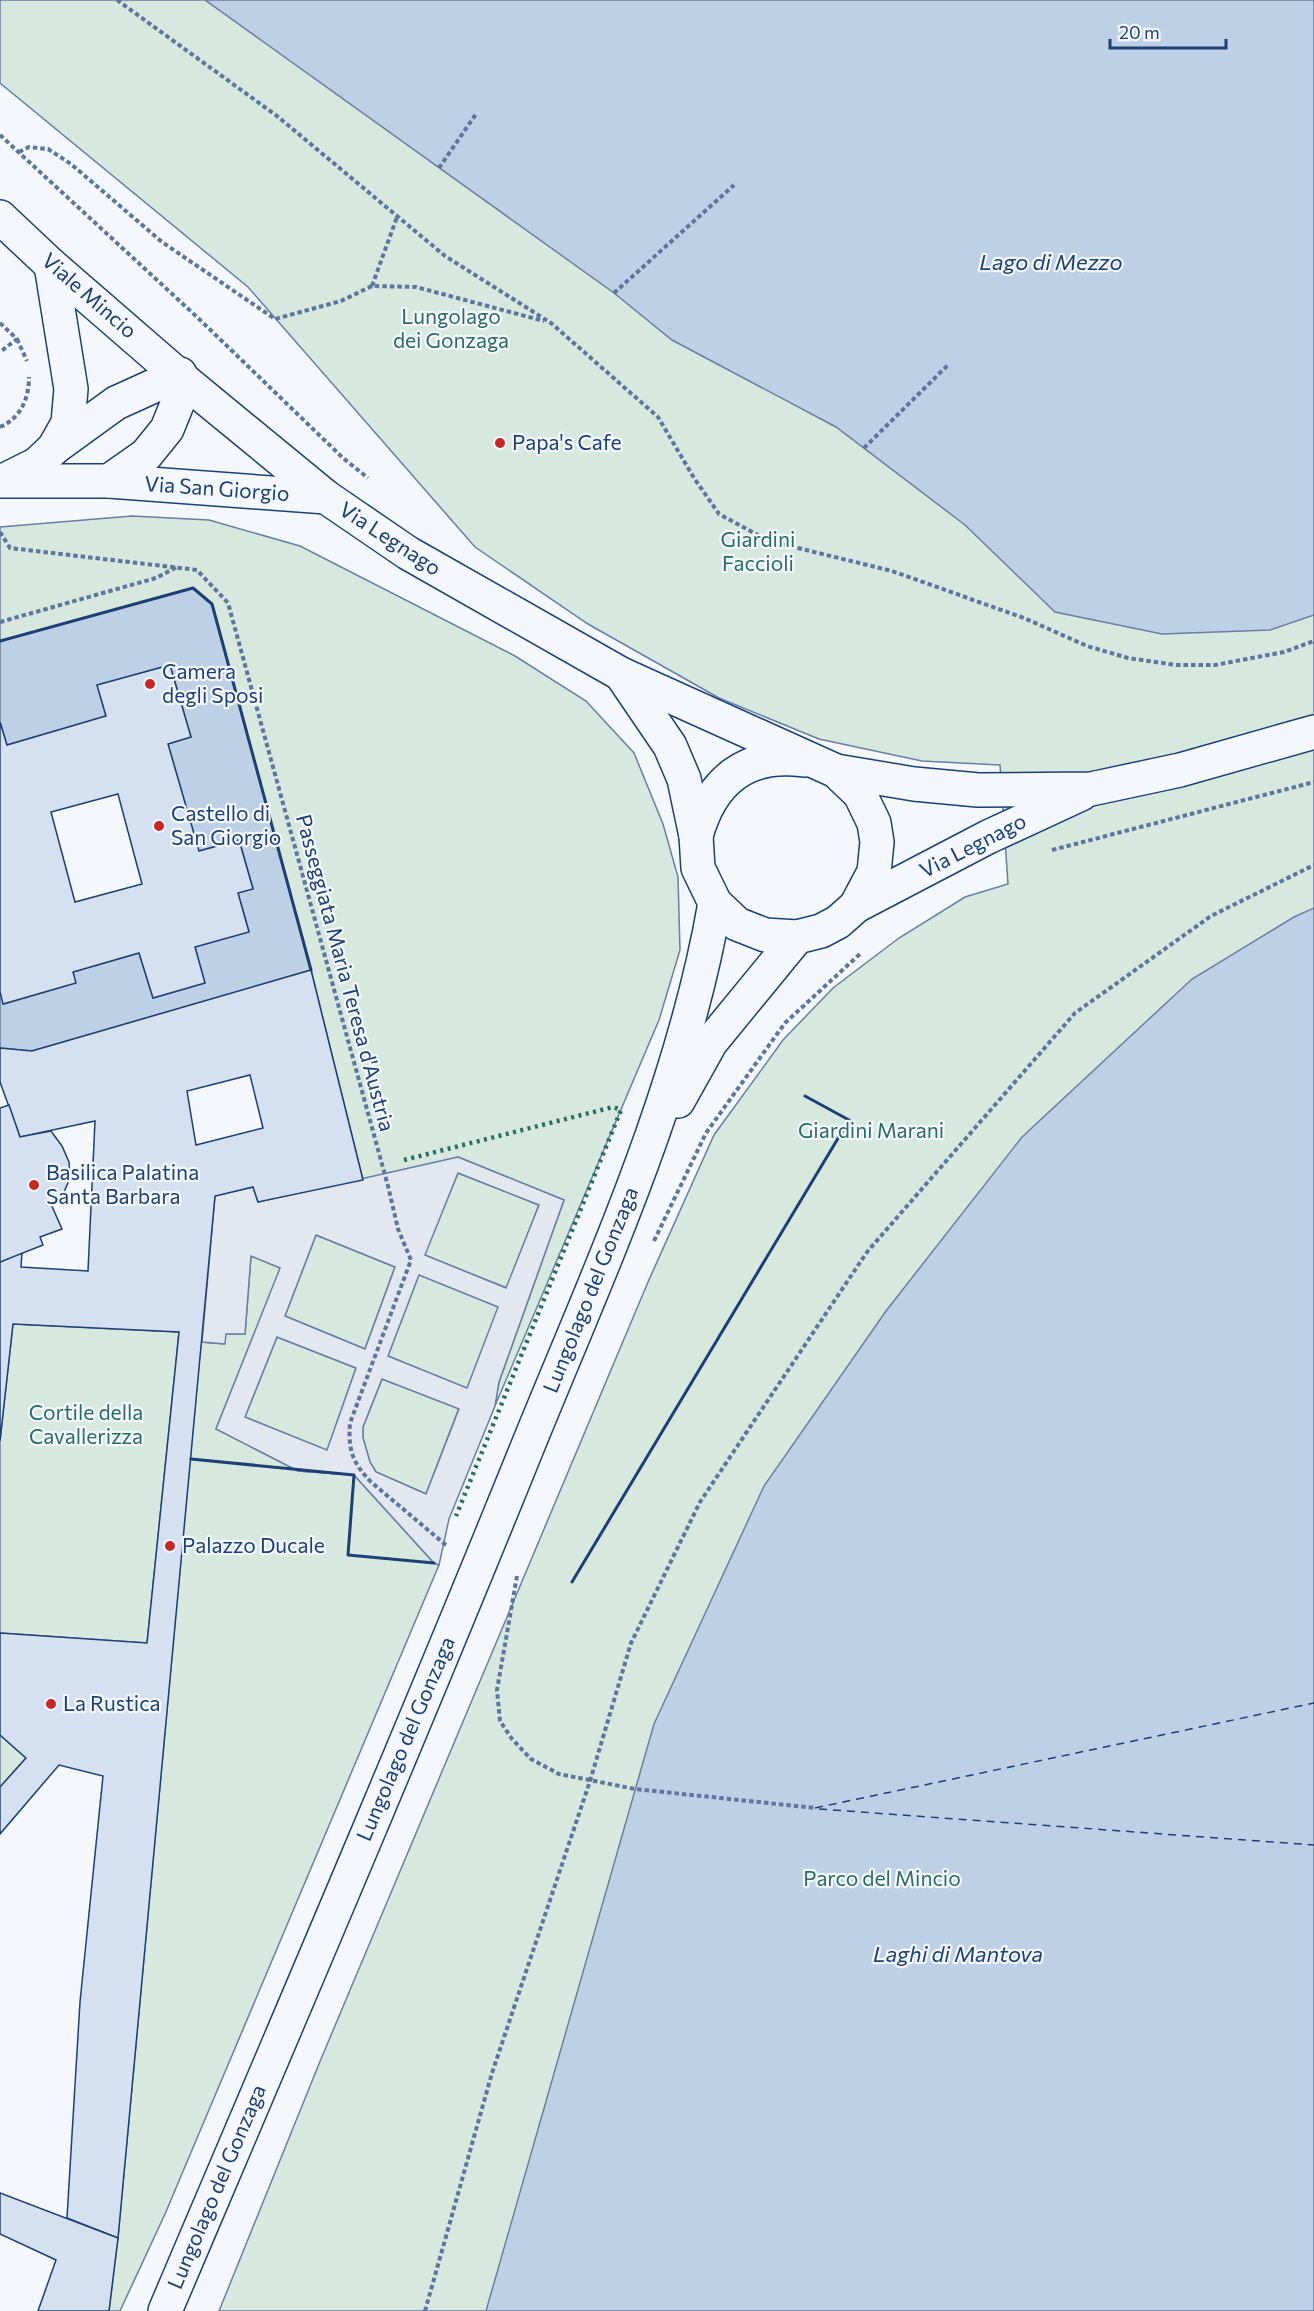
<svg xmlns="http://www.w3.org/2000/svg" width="1314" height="2311" font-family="Commissioner,sans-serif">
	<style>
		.green { fill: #d7e8df; stroke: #687fa3; stroke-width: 1.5 }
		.parking { fill: #e3e8f0; stroke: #687fa3; stroke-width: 1.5; fill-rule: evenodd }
		.water { fill: #bed0e5; stroke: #687fa3; stroke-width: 1.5 }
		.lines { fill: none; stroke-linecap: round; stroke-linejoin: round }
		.ferry { stroke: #1d3f73; stroke-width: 1.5; stroke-dasharray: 8 6; stroke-linecap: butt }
		.building { fill: #d5e0f0; stroke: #1d3f73; stroke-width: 1.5; fill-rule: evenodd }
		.minor-casing { stroke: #1d3f73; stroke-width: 36 }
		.secondary-casing { stroke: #1d3f73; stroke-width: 36 }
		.primary-casing { stroke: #1d3f73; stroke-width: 36 }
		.path { stroke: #5e769c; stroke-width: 4; stroke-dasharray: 4.5 3; stroke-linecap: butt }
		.minor { stroke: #f4f7fb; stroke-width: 33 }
		.secondary { stroke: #f4f7fb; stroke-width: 33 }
		.primary { stroke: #f4f7fb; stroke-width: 33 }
		.hedge { stroke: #2c6c60; stroke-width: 4.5; stroke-dasharray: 3 4.5; stroke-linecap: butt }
		.wall { stroke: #1d3f73; stroke-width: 3 }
		.poi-dot { fill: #c62828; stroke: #f4f7fb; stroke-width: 2 }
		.labels { text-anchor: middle; stroke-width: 4.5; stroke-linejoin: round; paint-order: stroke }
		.street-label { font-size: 21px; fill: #1d3f73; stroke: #f4f7fb }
		.park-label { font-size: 21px; fill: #2c6c60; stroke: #f4f7fb }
		.poi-label { font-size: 21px; fill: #1d3f73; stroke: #f4f7fb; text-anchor: start }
		.water-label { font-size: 22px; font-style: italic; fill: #1d3f73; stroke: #f4f7fb }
	</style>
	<rect width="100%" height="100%" fill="#f4f7fb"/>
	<g class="green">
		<path d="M0 0H1314V2311H219L321 2059 648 1282 714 1135 783 1040 833 988 899 938 965 897 1008 884 1000 765 922 761 819 739 719 698 588 624 475 547 248 287 0 83Z"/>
		<path d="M132 516 209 520 300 546 515 656 586 701 634 753 663 824 678 877 680 950 659 1020 495 1406 499 1382 564 1200 458 1157 363 1180 311 970 212 604 193 588 0 641V527Z"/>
		<path d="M458 1173 539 1205 507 1288 424 1255Z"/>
		<path d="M316 1235 395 1267 365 1349 285 1316Z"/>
		<path d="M251 1256 281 1268 216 1429 298 1471 354 1475 434 1563 439 1565 165 2214 120 2311H109L118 2238 201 1342 224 1344 225 1334H245Z"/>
		<path d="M419 1274 499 1307 467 1389 388 1356Z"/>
		<path d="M13 1324 179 1332 147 1643 0 1633V1441Z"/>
		<path d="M277 1337 356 1368 327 1451 245 1417Z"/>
		<path d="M382 1379 459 1408 426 1494 376 1472 370 1462 363 1438V1427Z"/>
		<path d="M0 1735 26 1758 0 1787Z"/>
	</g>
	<path class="parking" d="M458 1157 564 1200 499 1382 495 1406 449 1519 439 1565 434 1563 354 1475 298 1471 216 1429 280 1268 251 1256 245 1334H226L225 1344 202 1342 215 1196 253 1187 258 1202ZM458 1173 539 1205 506 1288 425 1255ZM316 1235 395 1267 365 1349 285 1316ZM419 1275 498 1307 467 1388 388 1356ZM277 1337 356 1368 327 1450 245 1417ZM382 1379 459 1409 426 1494 376 1472 370 1462 363 1438V1427Z"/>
	<g class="water">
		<path d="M205 0H1314V615L1270 630 1162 634 1055 612 965 525 836 427 672 340 614 293Z"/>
		<path d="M193 588 212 604 311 970 32 1051 0 1048V992L4 1004 75 983 73 972 139 953 153 998 205 983 195 947 249 931 238 893 253 888 239 840 199 851 168 744 191 737 170 665 97 685 106 716 7 745 0 722V641Z"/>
		<path d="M1314 908V2311H486L654 1724 764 1486 886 1311 1022 1137 1192 979 1294 917Z"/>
	</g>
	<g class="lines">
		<g class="ferry">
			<path d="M815 1808 1314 1703"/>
			<path d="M819 1809 1314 1845"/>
		</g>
	</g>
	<g class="building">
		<path d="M170 665 191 737 168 744 199 851 239 840 253 889 238 893 249 932 195 947 205 983 153 998 139 953 73 972 76 983 3 1004 0 992V722L7 745 106 716 97 685ZM118 794 142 884 75 902 51 812Z"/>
		<path d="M311 970 363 1180 258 1202 253 1187 215 1196 118 2238 67 2218 80 2002 103 1776 59 1765 0 1834V1787L26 1758 0 1735V1633L147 1643 179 1332 13 1324 0 1441V1262L22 1252 21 1267 88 1271 95 1121 20 1137 0 1082V1048L32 1051ZM250 1075 263 1128 196 1145 187 1091Z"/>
		<path d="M9 1105 20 1137 51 1131 62 1146 69 1162 70 1178 61 1199 51 1204 62 1229 40 1237 43 1245 0 1262V1108Z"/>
		<path d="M0 2193 118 2238 109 2311H38L56 2260 0 2234Z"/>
	</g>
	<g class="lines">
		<defs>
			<g id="minor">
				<path d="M51 265 71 389 68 423 54 448"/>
				<path d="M7 479 37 464 54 448 116 403 180 374"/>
				<path d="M0 481H109L326 497"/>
				<path d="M109 481 146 455 167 429 186 382"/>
			</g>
			<g id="secondary">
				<path d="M678 1101 711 1042 797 937"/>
				<path d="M165 2311C287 2024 410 1737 527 1448 599 1271 682 1093 715 903"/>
			</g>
			<g id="primary">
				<path d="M0 217 51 265 186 382 326 497 408 553 621 674 836 771 914 784 978 790 1091 789 1180 770 1314 732"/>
				<path d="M621 674 670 746 684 779 696 836 698 868 715 903 737 924 765 935 797 937 821 931 838 922 856 906 988 837 1081 794"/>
				<path d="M836 771 860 794 874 823 877 842 874 872 856 906"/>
				<path d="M696 836C711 781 746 752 804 760"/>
			</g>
		</defs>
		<use href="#minor" class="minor-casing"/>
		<use href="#secondary" class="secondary-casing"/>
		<use href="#primary" class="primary-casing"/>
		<g class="path">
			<path d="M117 0 277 116 445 256 551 323 658 417 694 478 719 514 769 541 892 571 1024 618 1087 646 1128 658 1176 665H1215L1284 652 1314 641"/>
			<path d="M0 135 197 317 343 458 368 478"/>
			<path d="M19 152 29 147 48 149 71 164 162 242 275 319 341 301 372 286 416 287 544 321"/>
			<path d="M439 168 476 114"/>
			<path d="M372 286 397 217"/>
			<path d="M614 293 734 185"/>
			<path d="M0 323 17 339 0 352"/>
			<path d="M17 339 27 361"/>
			<path d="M0 427C21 418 29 398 29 377"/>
			<path d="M864 448 949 364"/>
			<path d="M0 532 10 548 197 570 228 603 388 1186 398 1229 411 1260 350 1423C348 1450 352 1462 371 1482L447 1546"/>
			<path d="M0 622 156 578 177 567"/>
			<path d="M1052 850 1314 782"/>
			<path d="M654 1241 706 1133 785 1023 861 953"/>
			<path d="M517 1576 497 1690 500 1721 512 1739 531 1759 559 1774 635 1789 815 1808"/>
			<path d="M425 2311 492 2073 590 1781 631 1643 700 1502 867 1252 1075 1013 1211 916 1314 865"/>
		</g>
		<use href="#minor" class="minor"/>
		<use href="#secondary" class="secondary"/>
		<use href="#primary" class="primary"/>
		<path class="hedge" d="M404 1160 613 1107 621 1110 456 1516"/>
		<g class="wall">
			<path d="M0 641 193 588 212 604 311 970"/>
			<path d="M191 1459 354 1475 348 1555 434 1563"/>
			<path d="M572 1582 849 1120 805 1096"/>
		</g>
	</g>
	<g class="poi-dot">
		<circle cx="500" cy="443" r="6"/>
		<circle cx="150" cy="684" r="6"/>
		<circle cx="159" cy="826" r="6"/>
		<circle cx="34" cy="1185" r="6"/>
		<circle cx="170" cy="1546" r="6"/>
		<circle cx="51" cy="1704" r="6"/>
	</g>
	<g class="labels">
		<g class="street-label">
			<text transform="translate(89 296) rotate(41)" y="7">Viale Mincio</text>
			<text transform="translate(217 489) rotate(4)" y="7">Via San Giorgio</text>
			<text transform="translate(390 539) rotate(33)" y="7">Via Legnago</text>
			<text transform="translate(973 846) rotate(-27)" y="7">Via Legnago</text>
			<text transform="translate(345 973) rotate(75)" y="7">Passeggiata Maria Teresa d'Austria</text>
			<text transform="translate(591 1290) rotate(-68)" y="7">Lungolago del Gonzaga</text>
			<text transform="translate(406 1739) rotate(-67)" y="7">Lungolago del Gonzaga</text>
			<text transform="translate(217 2187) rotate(-67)" y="7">Lungolago del Gonzaga</text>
		</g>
		<g class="park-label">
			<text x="451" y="324">Lungolago<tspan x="451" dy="24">dei Gonzaga</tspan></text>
			<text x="758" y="547">Giardini<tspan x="758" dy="24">Faccioli</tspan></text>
			<text x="871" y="1138">Giardini Marani</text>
			<text x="86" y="1420">Cortile della<tspan x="86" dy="24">Cavallerizza</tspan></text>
			<text x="882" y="1886">Parco del Mincio</text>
		</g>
		<g class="poi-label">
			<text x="512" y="450">Papa's Cafe</text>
			<text x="162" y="679">Camera<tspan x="162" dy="24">degli Sposi</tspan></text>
			<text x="171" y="821">Castello di<tspan x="171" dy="24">San Giorgio</tspan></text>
			<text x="46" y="1180">Basilica Palatina<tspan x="46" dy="24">Santa Barbara</tspan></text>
			<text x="182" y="1553">Palazzo Ducale</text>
			<text x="63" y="1711">La Rustica</text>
		</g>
		<g class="water-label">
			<text x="1051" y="270">Lago di Mezzo</text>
			<text x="958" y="1962">Laghi di Mantova</text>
		</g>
	</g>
	<path d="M1110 39v9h116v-9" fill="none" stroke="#1d3f73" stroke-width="3"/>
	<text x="1119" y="39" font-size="18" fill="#1d3f73" stroke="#f4f7fb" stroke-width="4.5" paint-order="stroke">20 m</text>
</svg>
